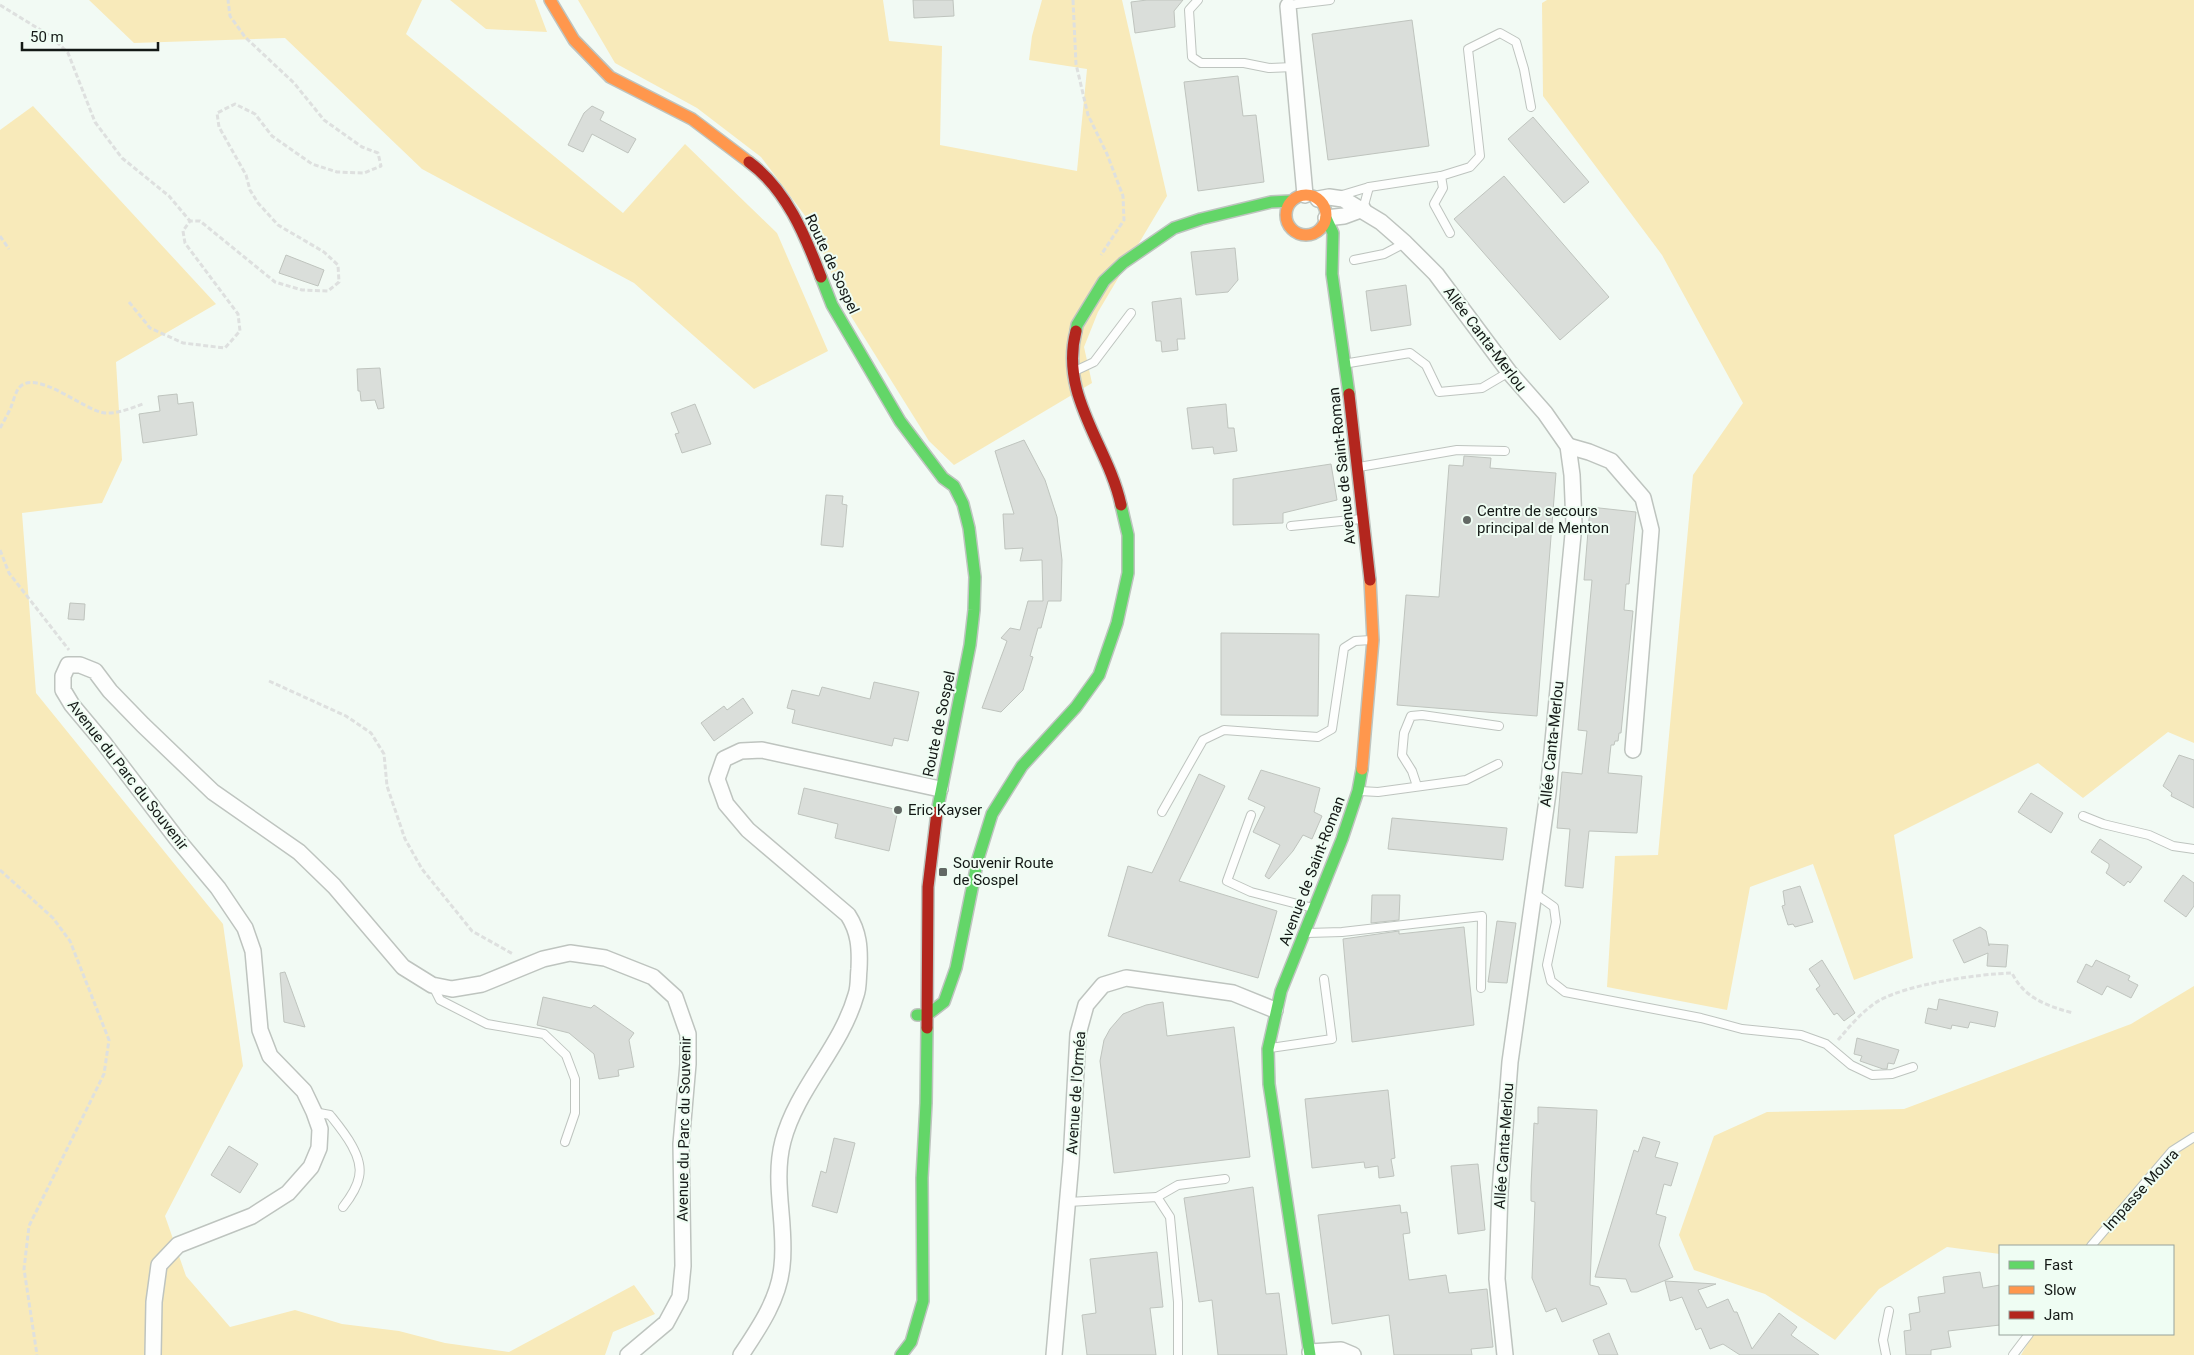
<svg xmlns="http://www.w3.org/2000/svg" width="2194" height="1355" font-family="Roboto,sans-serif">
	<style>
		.green { fill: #f8eaba }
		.building { fill: #dadeda; stroke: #bfc4be }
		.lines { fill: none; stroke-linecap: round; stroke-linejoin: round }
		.lane-casing { stroke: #bec4bf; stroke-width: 10 }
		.street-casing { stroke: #bec4bf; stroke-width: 18 }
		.fast-casing { stroke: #bec4bf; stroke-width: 14 }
		.slow-casing { stroke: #bec4bf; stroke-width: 14 }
		.jam-casing { stroke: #bec4bf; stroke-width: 14 }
		.path { stroke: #dee0df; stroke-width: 3; stroke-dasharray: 5 2.5; stroke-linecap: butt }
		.lane { stroke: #fdfefd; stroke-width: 8 }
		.street { stroke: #fdfefd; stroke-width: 15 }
		.fast { stroke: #63d668; stroke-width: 11 }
		.slow { stroke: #ff974d; stroke-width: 11 }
		.jam { stroke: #b3261e; stroke-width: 11 }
		.poi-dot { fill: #626864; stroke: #effdf3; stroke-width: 2 }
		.labels { text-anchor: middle; stroke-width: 4; stroke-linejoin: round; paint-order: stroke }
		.street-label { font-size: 15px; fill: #141916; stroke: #effdf3 }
		.poi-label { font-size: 15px; fill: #141916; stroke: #effdf3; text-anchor: start }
	</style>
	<rect width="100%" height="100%" fill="#f2faf4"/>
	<g class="green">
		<path d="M89 0H422L406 34 623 213 685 144 777 233 828 351 754 389 634 283 422 169 285 38 134 43Z"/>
		<path d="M450 0H535L547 32 486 29Z"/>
		<path d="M578 0H883L889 41 942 46 940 145 1077 171 1087 69 1029 60 1032 36 1042 0H1122L1167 196 1098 312 1084 347 1092 383 954 465 929 441 844 305 812 225 761 157 697 108 615 63Z"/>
		<path d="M1547 0H2194V743L2168 732 2083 798 2038 763 1894 835 1913 958 1854 980 1813 864 1750 887 1727 1010 1607 987 1615 856 1658 855 1693 475 1743 403 1662 255 1543 96 1542 3Z"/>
		<path d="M33 106 216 304 116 362 122 460 102 503 22 513 36 693 223 924 243 1066 165 1216 186 1276 230 1327 295 1310 342 1324 399 1331 445 1343 509 1352 634 1285 655 1314 613 1332 605 1355H0V130Z"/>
		<path d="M2194 986V1355H2021L2033 1334H2173V1246H2000V1254L1947 1247 1879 1289 1835 1340 1765 1294 1694 1270 1679 1235 1714 1136 1767 1112 1904 1109 2131 1024Z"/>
	</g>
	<g class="building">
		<path d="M913 0H953L954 16 914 18Z"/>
		<path d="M1147 0H1183L1174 11 1175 27 1135 33 1131 2Z"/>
		<path d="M1412 20 1429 146 1328 160 1312 34Z"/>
		<path d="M1238 76 1243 116 1256 115 1264 182 1198 191 1184 82Z"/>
		<path d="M592 106 604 112 600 120 636 139 628 153 592 134 583 152 568 145 584 113Z"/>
		<path d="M1533 117 1589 182 1564 203 1508 139Z"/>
		<path d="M1504 176 1609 297 1560 340 1454 219Z"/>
		<path d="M1235 248 1238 280 1228 292 1196 295 1191 252Z"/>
		<path d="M286 255 324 270 318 286 279 273Z"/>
		<path d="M1406 285 1411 325 1371 331 1366 291Z"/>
		<path d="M1181 298 1185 339H1177L1178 350 1162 352 1161 341H1156L1152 302Z"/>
		<path d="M380 368 384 408 378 409 375 400 361 401 360 391H358L357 369Z"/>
		<path d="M177 394 178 404 193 402 197 435 143 443 139 414 160 411 158 396Z"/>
		<path d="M695 404 711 444 682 453 675 434 679 433 671 413Z"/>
		<path d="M1226 404 1228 428H1234L1237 451 1214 454 1213 447 1192 449 1187 408Z"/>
		<path d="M1024 440 1045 480 1057 517 1062 560 1061 601H1048L1041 628H1038L1030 656 1033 657 1023 690 1001 712 982 708 1007 641 1001 638 1010 628 1020 630 1028 601H1043L1042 560 1020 561 1023 548 1005 549 1003 514H1014L995 451Z"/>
		<path d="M1464 456 1491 458 1490 468 1556 473 1537 716 1397 705 1406 595 1439 597 1449 465 1463 466Z"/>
		<path d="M1331 464 1337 500 1283 513V523L1233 525V479Z"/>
		<path d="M826 495 843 496 842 504 847 505 843 547 821 545Z"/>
		<path d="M1590 507 1636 512 1629 584H1626L1624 610 1633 611 1621 733H1619L1618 741H1615L1614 745H1611L1608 773 1642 776 1637 833 1589 831 1583 888 1565 886 1570 829 1557 828 1562 772 1582 774 1587 731 1578 730 1592 580H1584Z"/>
		<path d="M70 603 85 604 84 620 68 619Z"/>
		<path d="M1221 633 1319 634 1318 716 1221 715Z"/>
		<path d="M874 682 919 692 908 741 894 738 892 746 792 723 795 710 787 708 792 690 819 696 822 687 870 699Z"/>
		<path d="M743 698 753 713 714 741 701 723 724 706 727 710Z"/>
		<path d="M2179 755 2194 760V808L2171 796 2172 793 2163 786Z"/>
		<path d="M1261 770 1320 788 1314 812 1322 816 1312 839 1303 835 1293 851 1269 879 1265 876 1280 845 1253 832 1265 807 1248 799Z"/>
		<path d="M1199 774 1225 786 1179 881 1277 911 1258 978 1108 936 1128 866 1152 873Z"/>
		<path d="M804 788 898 810 889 851 835 838 838 824 798 814Z"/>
		<path d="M2031 793 2063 813 2051 833 2018 812Z"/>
		<path d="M1392 818 1507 828 1503 860 1388 849Z"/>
		<path d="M2100 839 2142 867 2130 883 2128 881 2124 886 2106 873 2109 867V864L2091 852Z"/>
		<path d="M2183 875 2194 883V906L2186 917 2164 901Z"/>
		<path d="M1800 886 1813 922 1795 927 1793 924 1788 925 1782 906 1785 905 1783 891Z"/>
		<path d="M1372 895H1400L1399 920 1371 923Z"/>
		<path d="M1497 921 1516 923 1507 983 1488 982Z"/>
		<path d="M1464 927 1474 1025 1352 1042 1343 939 1399 931V934Z"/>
		<path d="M1980 927 1986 931 1989 946V944L2008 945 2006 967 1987 966 1988 953 1964 963 1953 940Z"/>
		<path d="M1822 960 1855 1013 1844 1021 1837 1013 1834 1015 1816 989 1820 986 1809 969Z"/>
		<path d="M2096 960 2130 976 2128 980 2138 985 2131 998 2107 986 2102 995 2077 982 2086 964 2092 967Z"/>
		<path d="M285 972 305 1027 284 1022 280 973Z"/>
		<path d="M543 997 591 1008 594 1005 634 1033 629 1040 634 1067 618 1070 619 1076 599 1079 594 1054 569 1033 537 1025Z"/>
		<path d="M1939 999 1998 1012 1995 1027 1970 1022 1968 1028 1952 1025 1951 1029 1925 1023 1928 1008 1937 1010Z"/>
		<path d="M1163 1002 1167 1036 1234 1027 1250 1157 1114 1173 1100 1061 1104 1040 1110 1029 1123 1014 1146 1005Z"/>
		<path d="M1857 1038 1899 1050 1894 1064 1888 1063 1887 1069H1883L1860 1061 1862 1056 1854 1054Z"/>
		<path d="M1388 1090 1395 1158 1391 1159 1394 1176 1379 1178 1378 1166 1365 1168 1364 1162 1312 1168 1305 1099Z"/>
		<path d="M1538 1107 1597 1110 1590 1285 1599 1287 1607 1304 1562 1322 1556 1308 1546 1312 1532 1278 1535 1202 1531 1201V1186L1534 1123 1538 1124Z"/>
		<path d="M1643 1137 1660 1142 1655 1157 1678 1163 1671 1186 1664 1184 1656 1214 1666 1217 1659 1245 1673 1277 1637 1292H1631L1626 1279 1595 1277 1634 1150 1638 1152Z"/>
		<path d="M834 1138 855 1143 837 1213 812 1206 821 1171 826 1173Z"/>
		<path d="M229 1146 258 1164 240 1193 211 1175Z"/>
		<path d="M1478 1164 1485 1230 1458 1234 1451 1166Z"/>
		<path d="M1253 1187 1266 1294 1279 1293 1287 1355H1218L1212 1300 1199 1302 1184 1198Z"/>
		<path d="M1400 1205 1401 1213 1407 1212 1410 1233 1403 1234 1409 1280 1446 1275 1449 1293 1487 1289 1493 1347 1471 1349 1472 1355H1394L1389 1315 1332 1324 1318 1215Z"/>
		<path d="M1157 1252 1163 1307 1150 1308 1156 1355H1087L1082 1315 1096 1313 1090 1259Z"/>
		<path d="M1980 1272 1983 1288 2000 1285V1325L1948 1331 1951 1347 1931 1350V1355H1906L1904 1331 1911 1330 1909 1314 1920 1312 1918 1297 1945 1293 1943 1277Z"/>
		<path d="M1665 1281 1716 1284 1698 1290 1707 1308 1728 1299 1734 1312H1737L1752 1349 1779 1313 1797 1327 1791 1335 1819 1355H1740L1723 1344 1710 1349 1701 1328 1696 1330 1682 1297 1670 1301Z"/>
		<path d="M1609 1333 1618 1355H1599L1593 1340Z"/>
	</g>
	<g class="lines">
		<defs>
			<g id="lane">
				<path d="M1198 0 1189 10 1192 57 1201 63H1244L1269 68 1293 67"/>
				<path d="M1288 5 1330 0"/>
				<path d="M1441 176 1443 188 1434 204 1450 233"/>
				<path d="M1339 196 1369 187 1441 176 1470 167 1480 156 1468 49 1500 33 1516 42 1524 69 1531 107"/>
				<path d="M1363 209 1369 187"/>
				<path d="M1354 260 1384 254 1405 243"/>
				<path d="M1349 363 1410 353 1426 365 1439 392 1482 388 1509 372"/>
				<path d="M1077 370 1094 362 1131 313"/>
				<path d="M1359 467 1457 450 1505 451"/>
				<path d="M1291 526 1361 519"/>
				<path d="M1417 786 1412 771 1402 755 1404 733 1411 716 1422 715 1499 726"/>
				<path d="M1360 791 1378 792 1466 780 1498 764"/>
				<path d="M1162 812 1203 740 1224 730 1318 737 1332 729 1344 648 1355 641 1371 640"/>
				<path d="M1251 815 1227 881 1251 892 1313 908"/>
				<path d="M2083 816 2103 824 2149 835 2173 846 2194 849"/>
				<path d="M1533 892 1554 907 1556 922 1547 965 1551 981 1565 992 1701 1018 1742 1029 1801 1035 1826 1044 1851 1065 1872 1075 1892 1074 1913 1067"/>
				<path d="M1307 933 1342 932 1482 916 1481 988"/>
				<path d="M433 986 440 1000 487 1024 544 1034 566 1055 575 1079V1113L565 1142"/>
				<path d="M1270 1048 1332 1039 1324 979"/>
				<path d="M314 1112 330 1115C342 1130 364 1156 359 1177 357 1188 350 1198 343 1207"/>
				<path d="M1157 1197 1178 1185 1225 1179"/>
				<path d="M1068 1202 1157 1197 1170 1217 1178 1302V1355"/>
				<path d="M2091 1246 2172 1151 2194 1137"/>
				<path d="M1886 1355 1883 1340 1889 1311"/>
				<path d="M2013 1355 2029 1334"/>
			</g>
			<g id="street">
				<path d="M1288 6 1305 195"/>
				<path d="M1318 199 1329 197 1343 199 1381 222 1405 243 1436 274 1509 372 1545 413 1568 446 1572 475 1574 524 1548 793 1510 1062 1500 1192 1497 1279 1505 1355"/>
				<path d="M1326 218 1344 216 1363 209"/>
				<path d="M1568 446 1589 452 1611 461 1643 498 1651 530 1633 750"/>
				<path d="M1310 1352 1341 1350 1353 1355"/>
				<path d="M153 1355 154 1302 159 1265 178 1245 252 1216 288 1193 311 1167 319 1148 320 1129 314 1112 304 1091 270 1056 260 1030 253 951 245 928 218 888 177 839 103 742 72 705 63 690V676L68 665H80L95 671 110 691 143 725 213 792 299 852 334 886 403 967 432 985 452 989 482 984 543 959 570 953 605 958 653 977 675 997 688 1034V1064L681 1144 683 1266 680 1297 666 1323 628 1355"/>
				<path d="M741 1355C759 1328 779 1299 782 1266 787 1225 772 1183 783 1141 797 1088 841 1048 856 995 859 987 858 977 859 969 860 948 859 932 848 915L748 830 726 804 717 779 724 759 741 751 762 750 940 789"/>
				<path d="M1054 1355 1071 1162 1078 1034 1086 1005 1103 985 1126 978 1233 993 1275 1010"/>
			</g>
			<g id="fast">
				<path d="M1326 218 1333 233 1332 274 1349 394"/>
				<path d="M821 277 832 305 900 421 943 478 954 486 963 504 969 528 975 577 974 610 970 645 937 812"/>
				<path d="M1076 331 1077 325 1104 281 1123 263 1174 228 1201 219 1271 202 1291 201"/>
				<path d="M917 1015H927L944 1002 956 968 978 859 992 814 1022 766 1076 707 1099 675 1117 623 1128 573V535L1121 505"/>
				<path d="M901 1355 911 1342 923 1301 922 1178 926 1103 927 1028"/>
				<path d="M1310 1355 1269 1084 1268 1049 1281 991 1342 839 1358 791 1362 769"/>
			</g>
			<g id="slow">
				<path d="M550 0 574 40 610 77 692 119 749 162"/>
				<circle cx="1306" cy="215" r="20"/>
				<path d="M1362 769 1373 640 1370 580"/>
			</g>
			<g id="jam">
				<path d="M749 162C786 189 805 235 821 277"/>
				<path d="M1076 331C1059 396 1108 445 1121 505"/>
				<path d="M1349 394 1370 580"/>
				<path d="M927 1028 928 887 937 812"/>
			</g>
		</defs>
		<use href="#lane" class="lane-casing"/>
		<use href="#street" class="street-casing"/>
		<use href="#fast" class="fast-casing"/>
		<use href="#slow" class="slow-casing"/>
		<use href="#jam" class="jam-casing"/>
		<g class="path">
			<path d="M1073 0 1076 64 1088 115 1107 154 1123 196 1124 220 1101 255"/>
			<path d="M0 5 52 37 68 53 95 122 122 158 169 196 190 221"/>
			<path d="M0 236 9 249"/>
			<path d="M129 302 150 328 183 343 225 348 240 331 238 314 185 243 183 231 190 221H200L275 282 302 290 328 291 339 282 338 265 324 252 278 225 258 203 250 190 246 175 219 127 217 113 235 104 255 114 272 136 312 164 337 172 364 173 381 166 378 153 362 147 324 120 294 83 245 37 230 16 228 0"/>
			<path d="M0 428C4 421 8 414 11 407 13 402 15 394 18 389 34 366 84 411 105 413 118 414 131 408 143 404"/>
			<path d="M0 550 9 573 69 650"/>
			<path d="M269 681 346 716 371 733 384 754 387 786 405 839 422 869 472 931 513 954"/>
			<path d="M0 870 53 918 70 941 109 1040 104 1074 29 1226 24 1269 37 1355"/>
			<path d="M1838 1040C1850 1026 1863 1010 1880 1000 1910 984 1977 974 2012 973 2024 998 2047 1006 2073 1013"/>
		</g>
		<use href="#lane" class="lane"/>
		<use href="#street" class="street"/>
		<use href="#fast" class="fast"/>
		<use href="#slow" class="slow"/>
		<use href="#jam" class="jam"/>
	</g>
	<g class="poi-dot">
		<circle cx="1467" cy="520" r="5"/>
		<circle cx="898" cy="810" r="5"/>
		<rect x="938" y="867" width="10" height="10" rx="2.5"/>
	</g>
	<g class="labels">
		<g class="street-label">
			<text transform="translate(832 264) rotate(65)" y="5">Route de Sospel</text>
			<text transform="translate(1485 339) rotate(53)" y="5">Allée Canta-Merlou</text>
			<text transform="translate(1342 466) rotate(-96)" y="5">Avenue de Saint-Roman</text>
			<text transform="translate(939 724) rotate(-78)" y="5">Route de Sospel</text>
			<text transform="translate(1552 744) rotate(-84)" y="5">Allée Canta-Merlou</text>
			<text transform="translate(128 775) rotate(52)" y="5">Avenue du Parc du Souvenir</text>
			<text transform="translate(1312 871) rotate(-69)" y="5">Avenue de Saint-Roman</text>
			<text transform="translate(1076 1093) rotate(-86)" y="5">Avenue de l'Orméa</text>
			<text transform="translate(684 1129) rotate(-89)" y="5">Avenue du Parc du Souvenir</text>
			<text transform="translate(1504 1146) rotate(-86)" y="5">Allée Canta-Merlou</text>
			<text transform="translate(2141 1190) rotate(-48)" y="5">Impasse Moura</text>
		</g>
		<g class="poi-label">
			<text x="1477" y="516">Centre de secours<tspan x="1477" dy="17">principal de Menton</tspan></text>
			<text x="908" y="815">Eric Kayser</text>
			<text x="953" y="868">Souvenir Route<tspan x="953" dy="17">de Sospel</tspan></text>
		</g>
	</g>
	<rect x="1999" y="1245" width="175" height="90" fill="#effdf3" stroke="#97a29b"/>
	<rect x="2009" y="1261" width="25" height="8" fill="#63d668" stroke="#97a29b"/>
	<text x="2044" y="1270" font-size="15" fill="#141916">Fast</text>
	<rect x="2009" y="1286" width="25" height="8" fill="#ff974d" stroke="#97a29b"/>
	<text x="2044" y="1295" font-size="15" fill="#141916">Slow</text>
	<rect x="2009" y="1311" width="25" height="8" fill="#b3261e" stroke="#97a29b"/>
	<text x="2044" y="1320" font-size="15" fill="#141916">Jam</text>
	<path d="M22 42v8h136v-8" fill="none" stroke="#141916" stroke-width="2.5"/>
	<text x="30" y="42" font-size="15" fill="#141916" stroke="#effdf3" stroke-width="4" paint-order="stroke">50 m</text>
</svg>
